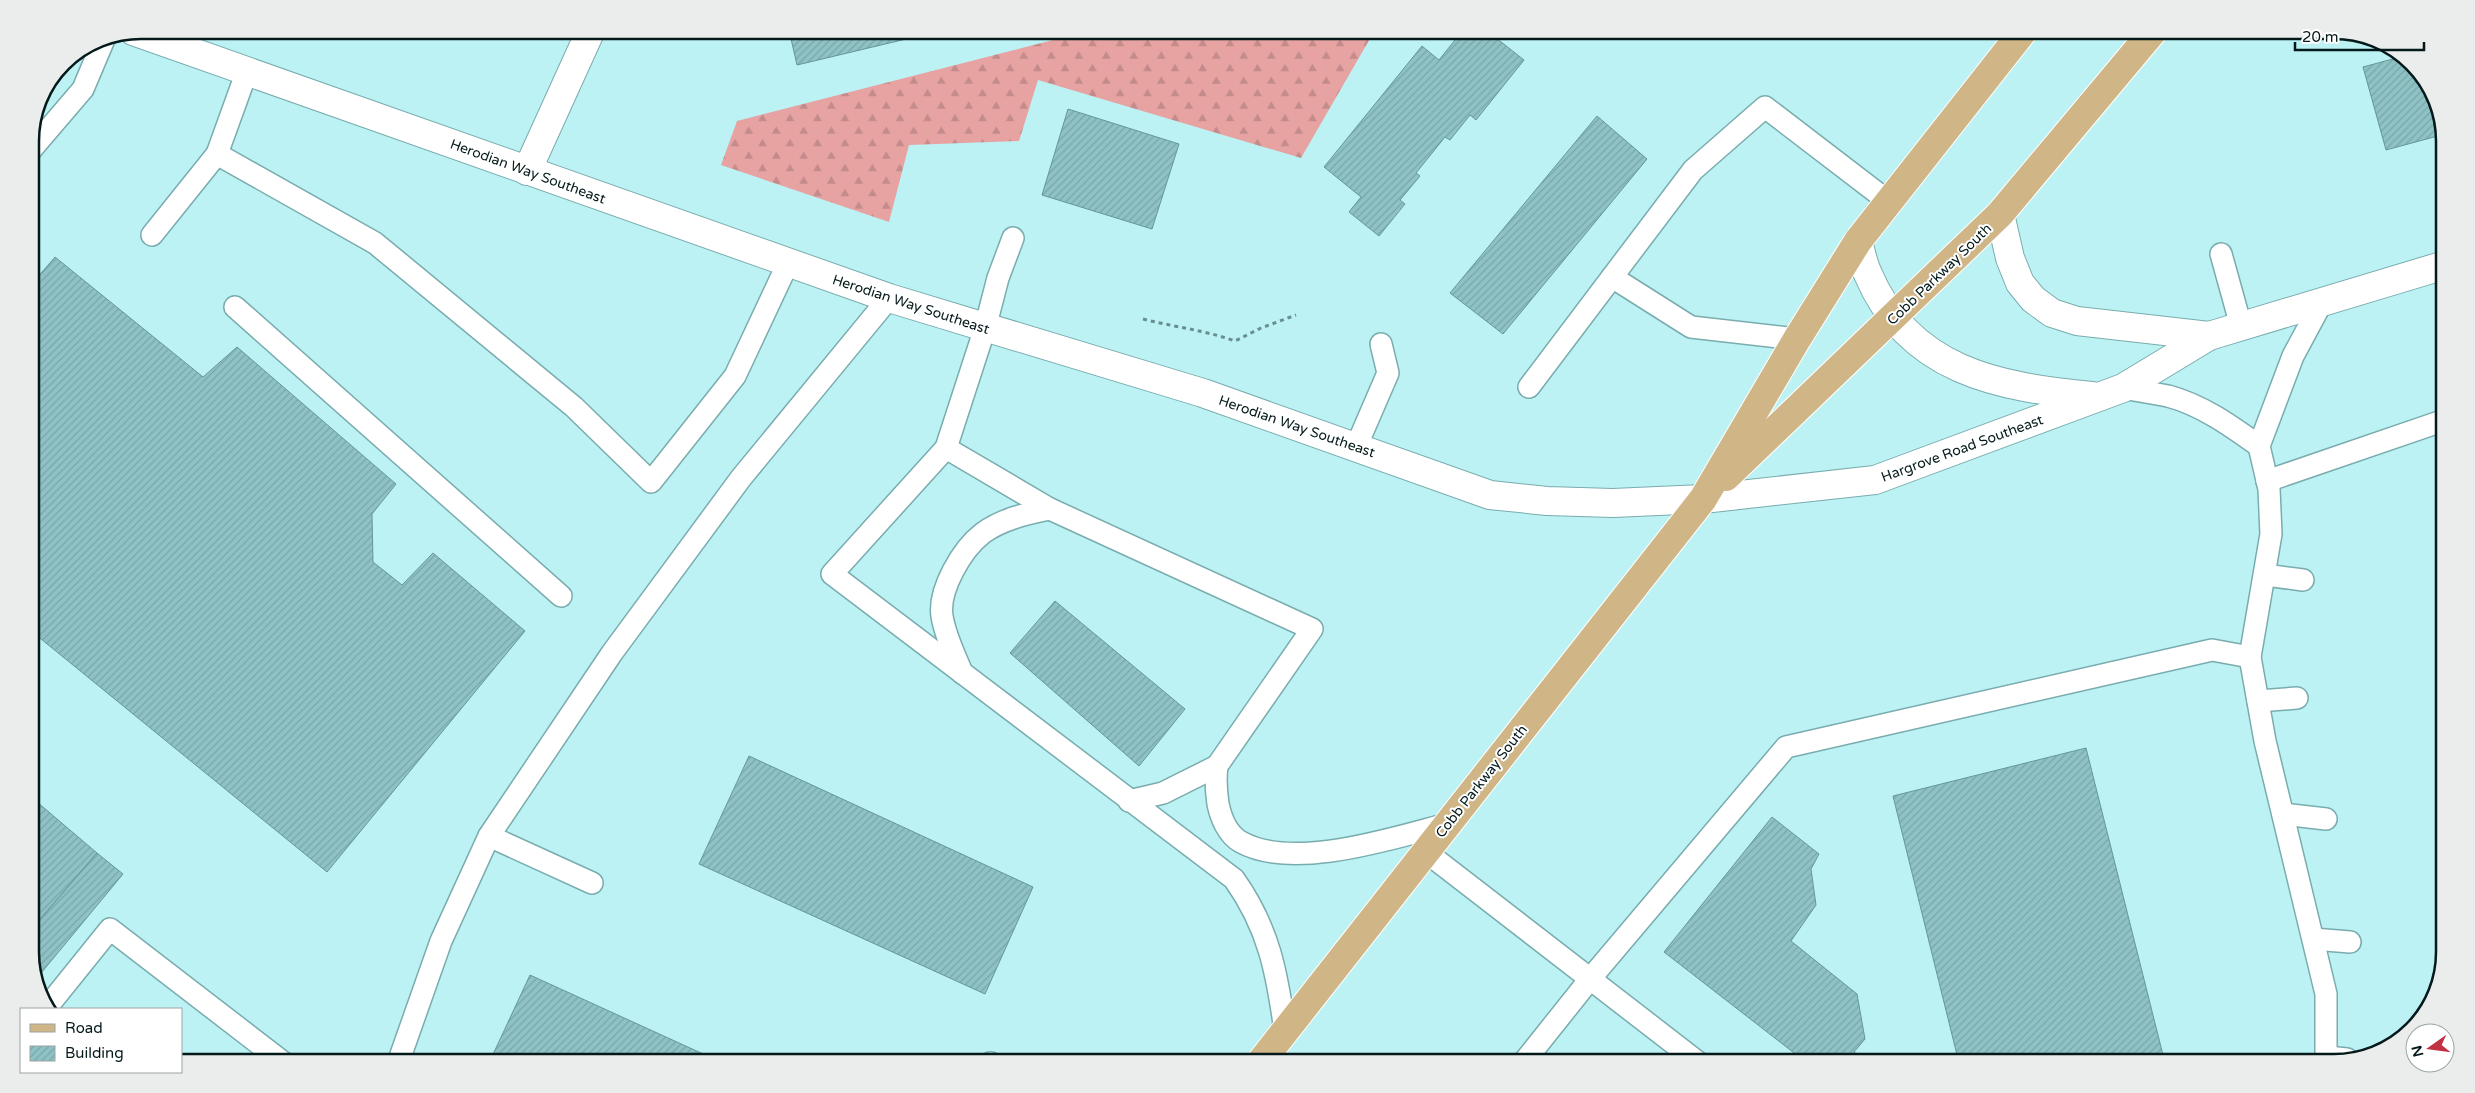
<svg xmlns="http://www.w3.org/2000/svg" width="2475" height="1093" font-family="'Varela Round',sans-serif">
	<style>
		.forest { fill: url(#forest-firs) }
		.building { fill: url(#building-hatch); stroke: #64979a }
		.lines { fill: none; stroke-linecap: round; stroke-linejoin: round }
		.lane-casing { stroke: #79acae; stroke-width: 24 }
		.street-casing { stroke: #79acae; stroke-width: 30 }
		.secondary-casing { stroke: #79acae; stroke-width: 30 }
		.primary-casing { stroke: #fff; stroke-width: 30 }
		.path { stroke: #688e90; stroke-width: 3; stroke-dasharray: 4 4; stroke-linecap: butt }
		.lane { stroke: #fff; stroke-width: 21 }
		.street { stroke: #fff; stroke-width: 28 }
		.secondary { stroke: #fff; stroke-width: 28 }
		.primary { stroke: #d0b687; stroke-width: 28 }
		.labels { text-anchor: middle; stroke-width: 4; stroke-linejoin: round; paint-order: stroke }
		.street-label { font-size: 14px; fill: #04191a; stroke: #fff }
		.rim { fill: none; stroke: #04191a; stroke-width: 2.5 }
	</style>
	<defs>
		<pattern id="forest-firs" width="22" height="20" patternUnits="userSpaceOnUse" patternTransform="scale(1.25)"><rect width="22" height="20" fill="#e7a2a2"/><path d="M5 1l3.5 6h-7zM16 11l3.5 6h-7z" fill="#c48b8b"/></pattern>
		<pattern id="building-hatch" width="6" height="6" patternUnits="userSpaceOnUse" patternTransform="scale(1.25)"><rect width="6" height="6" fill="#8ec2c4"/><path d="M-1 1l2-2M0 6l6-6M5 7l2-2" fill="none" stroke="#79a6a8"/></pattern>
	</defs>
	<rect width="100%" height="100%" fill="#bdf2f5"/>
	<path class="forest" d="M1092 30H1375L1301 158 1038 80 1019 141 909 145 889 222 721 165 737 121Z"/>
	<g class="building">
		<path d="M789 30H922L923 35 797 65Z"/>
		<path d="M1463 30H1486L1524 60 1476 120 1470 115 1450 140 1445 137 1416 173 1420 176 1400 200 1405 204 1379 236 1349 212 1361 197 1324 167 1422 46 1439 60Z"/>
		<path d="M2400 57 2426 79 2445 134 2386 150 2363 67Z"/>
		<path d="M1068 109 1179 144 1152 229 1042 195Z"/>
		<path d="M1597 116 1647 159 1503 334 1450 293Z"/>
		<path d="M55 257 203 377 237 347 396 484 372 514 373 562 402 585 433 553 525 631 327 872 30 630V286Z"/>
		<path d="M1055 601 1185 709 1139 766 1010 653Z"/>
		<path d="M2086 748 2165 1063H1959L1893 796Z"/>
		<path d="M749 756 1033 887 985 994 699 864Z"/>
		<path d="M30 796 97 853 30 931Z"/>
		<path d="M1772 817 1819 854 1811 869 1816 905 1791 941 1857 994 1865 1039 1854 1052 1863 1059 1859 1063H1807L1664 952Z"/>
		<path d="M97 853 123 874 37 978 30 960V931Z"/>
		<path d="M530 975 723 1063H489Z"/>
	</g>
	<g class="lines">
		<defs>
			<g id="lane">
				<path d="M30 151 83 89 105 37"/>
				<path d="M217 154 375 243 574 407 651 482 735 376 788 263"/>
				<path d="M152 235 217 154 247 71"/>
				<path d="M1013 238 998 278 985 328 946 448 832 574 1234 879C1269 928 1277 973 1285 1031"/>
				<path d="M2221 254 2241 326"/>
				<path d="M1612 277 1691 327 1797 339"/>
				<path d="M2322 302 2293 356 2259 446 2269 489 2271 534 2250 657 2265 741 2326 994V1063"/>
				<path d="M235 307 561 596"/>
				<path d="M1529 387 1693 170 1765 107 1889 202"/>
				<path d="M2123 388C2138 391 2153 393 2168 396 2202 405 2231 426 2259 446"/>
				<path d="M1356 447 1388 373 1381 344"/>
				<path d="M946 448 1050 509 1312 629 1217 766C1215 780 1216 790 1218 804 1221 818 1228 835 1241 842 1293 871 1393 838 1447 824"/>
				<path d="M2267 481 2445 420"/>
				<path d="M2265 575 2303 580"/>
				<path d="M962 673C955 655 945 636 942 616 938 590 962 549 983 533 1002 519 1028 513 1050 509"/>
				<path d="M2258 701 2297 698"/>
				<path d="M1129 801 1163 793 1217 766"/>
				<path d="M2283 814 2326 819"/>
				<path d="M489 836 592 883"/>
				<path d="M1426 852 1699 1063"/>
				<path d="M2313 939 2350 942"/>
				<path d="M48 1006 110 929 284 1063"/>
				<path d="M2327 1057 2347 1059"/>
				<path d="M398 1063 441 941 489 836 612 653 741 478 889 298"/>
				<path d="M990 1063H991"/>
				<path d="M1523 1063 1590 979 1786 747 2212 650 2250 657"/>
			</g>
			<g id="street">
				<path d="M527 171 591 30"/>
				<path d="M2000 214 2010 258 2020 283 2033 299 2052 313 2077 321 2209 336"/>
				<path d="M1858 241C1861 252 1863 264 1868 274 1909 371 1998 387 2092 396"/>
				<path d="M1703 499 1875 480 2123 388 2209 336 2445 265"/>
			</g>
			<path id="secondary" d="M133 31 889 298 1203 393 1490 495 1547 501 1613 503 1703 499"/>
			<g id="primary">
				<path d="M1726 477 2000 214 2154 30"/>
				<path d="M1260 1063 1703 499 1797 339 1858 241 2024 30"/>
			</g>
		</defs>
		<use href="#lane" class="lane-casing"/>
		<use href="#street" class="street-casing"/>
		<use href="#secondary" class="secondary-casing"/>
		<use href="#primary" class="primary-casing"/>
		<path class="path" d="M1143 319C1174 327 1204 330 1235 341L1261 328 1296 315"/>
		<use href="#lane" class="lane"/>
		<use href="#street" class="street"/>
		<use href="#secondary" class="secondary"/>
		<use href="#primary" class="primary"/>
	</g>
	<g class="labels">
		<g class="street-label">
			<text transform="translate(528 171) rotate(20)" y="5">Herodian Way Southeast</text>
			<text transform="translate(1939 274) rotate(-44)" y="5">Cobb Parkway South</text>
			<text transform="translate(911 304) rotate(18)" y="5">Herodian Way Southeast</text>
			<text transform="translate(1297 426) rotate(19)" y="5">Herodian Way Southeast</text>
			<text transform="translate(1962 448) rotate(-20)" y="5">Hargrove Road Southeast</text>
			<text transform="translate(1481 781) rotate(-52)" y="5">Cobb Parkway South</text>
		</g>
	</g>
	<path d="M0 0H2475V1093H0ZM141 39H2334A102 102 0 0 1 2436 141V952A102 102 0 0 1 2334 1054H141A102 102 0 0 1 39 952V141A102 102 0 0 1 141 39Z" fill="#ebeded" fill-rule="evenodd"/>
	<path class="rim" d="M141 39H2334A102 102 0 0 1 2436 141V952A102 102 0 0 1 2334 1054H141A102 102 0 0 1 39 952V141A102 102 0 0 1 141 39Z"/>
	<rect x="20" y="1008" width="162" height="65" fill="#ffffff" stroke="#9ba3a3"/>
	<rect x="30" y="1024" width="25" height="8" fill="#d0b687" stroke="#9ba3a3"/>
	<text x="65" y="1033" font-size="15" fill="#04191a">Road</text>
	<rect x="30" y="1046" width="25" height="15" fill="url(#building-hatch)" stroke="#9ba3a3"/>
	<text x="65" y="1058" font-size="15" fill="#04191a">Building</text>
	<g transform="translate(2430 1048) rotate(256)"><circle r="24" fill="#ffffff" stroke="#9ba3a3"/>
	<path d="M0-4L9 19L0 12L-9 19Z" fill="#c23142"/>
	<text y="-8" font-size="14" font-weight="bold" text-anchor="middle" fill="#04191a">N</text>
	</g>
	<path d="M2295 42v8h129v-8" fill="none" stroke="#04191a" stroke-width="2.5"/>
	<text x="2302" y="42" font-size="15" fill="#04191a" stroke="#ffffff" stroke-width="4" paint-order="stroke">20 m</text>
</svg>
